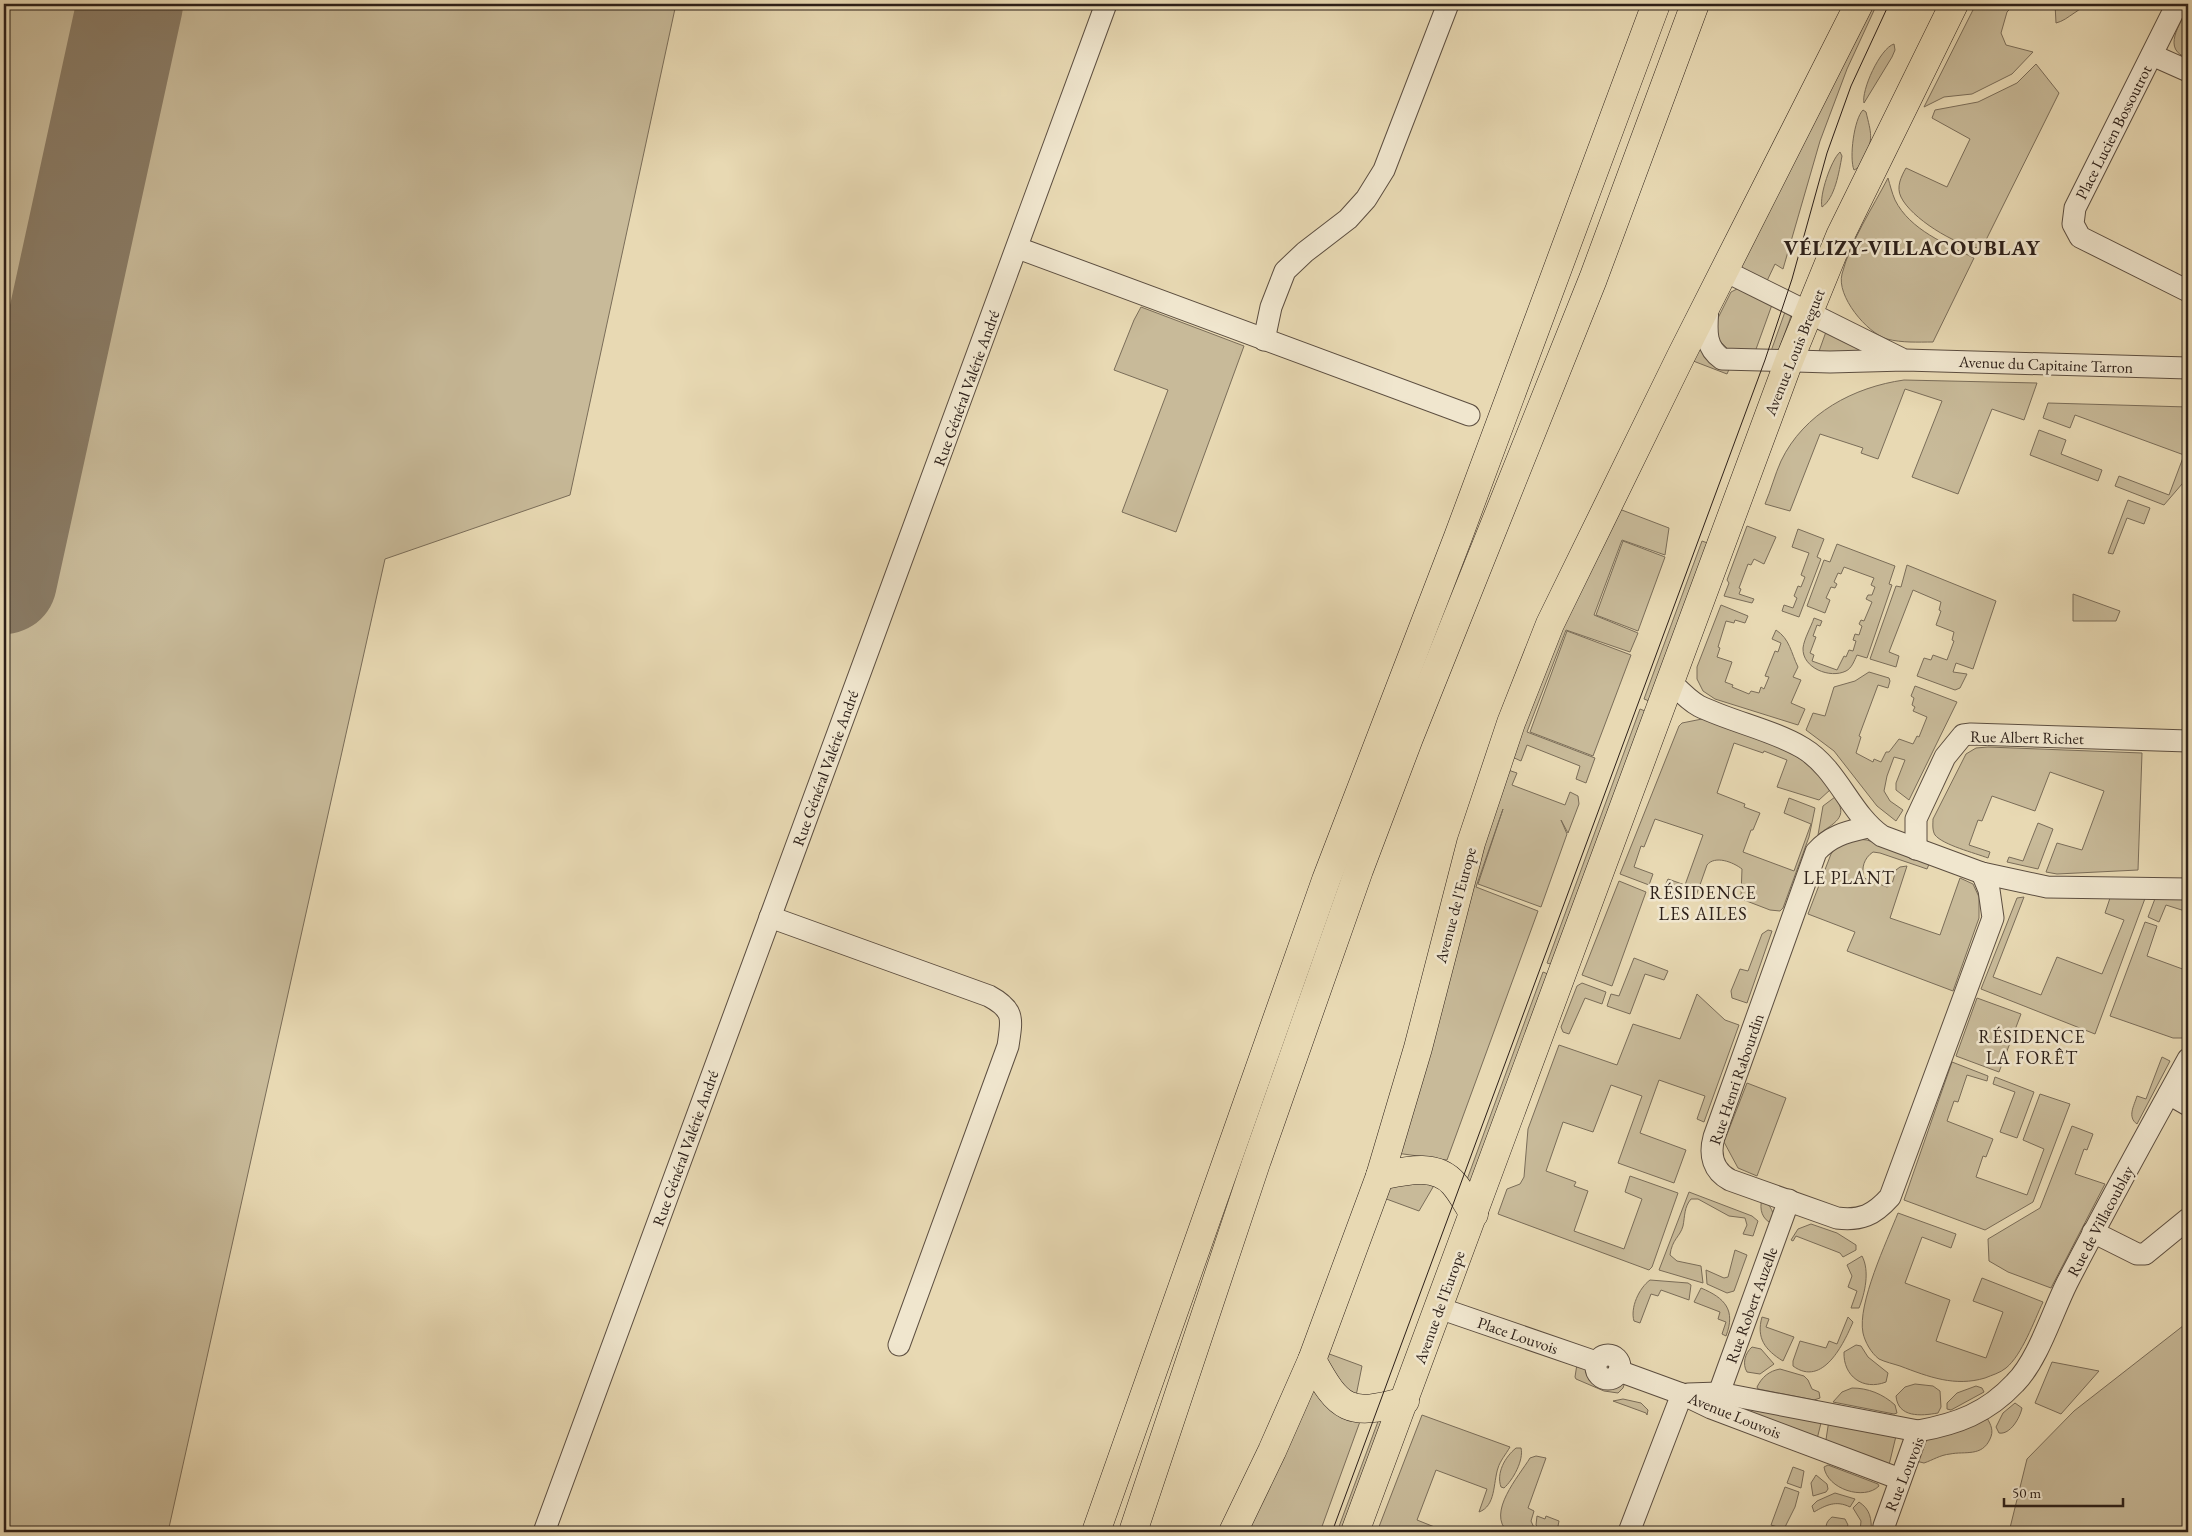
<svg xmlns="http://www.w3.org/2000/svg" width="2192" height="1536" font-family="'EB Garamond',serif">
	<style>
		.green { fill: #c8ba99; stroke: #7a6d59 }
		.lines { fill: none; stroke-linecap: round; stroke-linejoin: round }
		.taxiway { stroke: #8a7c66; stroke-width: 42 }
		.runway { stroke: #8a7c66; stroke-width: 106 }
		.minor-casing { stroke: #5c4e40; stroke-width: 23 }
		.major-casing { stroke: #2d2019; stroke-width: 29 }
		.highway-casing { stroke: #2d2019; stroke-width: 29 }
		.minor { stroke: #f0e6ce; stroke-width: 21 }
		.major { stroke: #e8d9b3; stroke-width: 28 }
		.highway { stroke: #e8d9b3; stroke-width: 28 }
		.tram { stroke: #2d2019; stroke-width: 1 }
		.labels { text-anchor: middle; stroke-width: 5; stroke-linejoin: round; paint-order: stroke }
		.street-label { font-size: 16px; fill: #2d2019; stroke: #f0e6ce }
		.neighbourhood-label { font-size: 18px; letter-spacing: 1px; fill: #2d2019; stroke: #f0e6ce }
		.district-label { font-size: 21px; font-weight: bold; letter-spacing: 1px; fill: #2d2019; stroke: #f0e6ce }
	</style>
	<rect width="100%" height="100%" fill="#e8d9b3"/>
	<filter id="stains"><feTurbulence type="fractalNoise" baseFrequency=".004" numOctaves="4"/><feColorMatrix values="0 0 0 0 .2 0 0 0 0 .09 0 0 0 0 .02 0 0 0 .5 -.17"/></filter>
	<radialGradient id="worn" r=".72"><stop offset=".6" stop-color="#630" stop-opacity="0"/><stop offset="1" stop-color="#630" stop-opacity=".3"/></radialGradient>
	<g class="green">
		<path d="M4 4H676L570 495 385 559 168 1532H4Z"/>
		<path d="M1869 4H1877L1847 69 1820 141 1783 269 1775 264 1766 283 1739 269Z"/>
		<path d="M1976 4H2015L2007 12 2001 33 2006 45 2033 52 2012 74 1972 94 1944 97 1924 107Z"/>
		<path d="M2055 4H2095C2078 6 2069 20 2056 23Z"/>
		<path d="M2188 8V58C2161 50 2180 24 2188 8Z"/>
		<path d="M1894 44 1895 50 1892 57 1864 103C1861 91 1880 48 1894 44Z"/>
		<path d="M2036 64 2059 93 1986 240 1978 248C1955 245 1911 218 1901 197 1896 187 1901 177 1906 168L1947 187 1970 139 1932 118 1935 110 1978 102 2017 83Z"/>
		<path d="M1863 110 1866 112C1871 133 1874 139 1864 158 1861 164 1859 168 1854 170 1849 158 1854 119 1863 110Z"/>
		<path d="M1840 152 1842 156C1839 172 1835 198 1822 207 1819 196 1831 160 1840 152Z"/>
		<path d="M1888 178C1890 185 1892 193 1895 200 1910 230 1946 244 1974 258L1933 342C1918 342 1902 343 1887 339 1867 333 1836 296 1842 274 1850 242 1873 207 1888 178Z"/>
		<path d="M1743 286 1773 302 1755 352 1729 350 1719 340 1715 324 1731 292Z"/>
		<path d="M1141 307 1244 346 1176 532 1122 512 1168 390 1114 370 1134 320Z"/>
		<path d="M1786 309 1791 315 1790 319 1779 349 1776 353 1770 354Z"/>
		<path d="M1827 329 1869 350 1818 354Z"/>
		<path d="M1698 339 1731 365 1727 374 1688 359Z"/>
		<path d="M1904 380 2037 383 2024 420 1992 409 1958 494 1912 477 1942 401 1905 389 1878 459 1861 453 1863 448 1820 434 1790 511 1765 504C1771 490 1775 474 1781 461 1804 413 1854 387 1904 380Z"/>
		<path d="M2048 403 2188 407V477L2164 505 2115 486 2119 476 2169 495 2184 455 2075 415 2070 428 2043 418Z"/>
		<path d="M2039 430 2066 440 2061 454 2102 470 2098 481 2030 455Z"/>
		<path d="M2128 500 2150 508 2144 524 2127 518 2113 554 2108 553Z"/>
		<path d="M1614 507 1669 528 1665 555 1622 540 1594 615 1638 633 1630 652 1566 630 1527 732 1595 758 1586 783 1576 779 1580 766 1527 745 1521 761 1510 756 1511 746Z"/>
		<path d="M1747 526 1776 537 1764 564 1754 559 1751 565 1748 564 1739 588 1741 589 1739 594 1754 599 1752 603 1724 596 1729 583 1727 580Z"/>
		<path d="M1798 529 1824 539 1817 557 1821 559 1799 617 1782 611 1784 605 1793 608 1797 598 1794 596 1798 586 1801 587 1805 577 1801 575 1809 553 1792 547Z"/>
		<path d="M1623 541 1665 557 1638 631 1596 615Z"/>
		<path d="M1702 541 1713 545 1654 703 1644 699Z"/>
		<path d="M1837 544 1895 566 1889 584 1892 585 1867 658 1857 655C1854 661 1852 668 1846 671 1830 679 1802 668 1803 648 1804 639 1811 627 1814 618L1822 621 1820 626 1817 625 1813 636 1816 637 1810 653 1814 655 1812 661 1837 670 1844 656 1846 657 1849 650 1853 651 1856 641 1853 640 1855 634 1859 635 1862 626 1859 624 1861 620 1864 621 1872 602 1866 599 1868 595H1872L1875 587 1871 585 1874 578 1844 567 1841 574 1838 573 1834 582 1837 584 1835 588 1831 587 1826 598 1830 600 1825 613 1807 606 1824 560 1830 562Z"/>
		<path d="M1907 565 1996 601 1973 669 1956 663 1953 672 1967 674 1960 688 1955 690 1917 676 1924 658 1931 660 1933 655 1947 660 1954 641 1952 640 1954 632 1936 625 1941 611 1939 610 1941 602 1913 590 1889 652 1899 656 1896 667 1870 659 1896 586 1901 587Z"/>
		<path d="M2073 594 2120 611 2116 621H2073Z"/>
		<path d="M1721 605 1748 616 1745 623 1735 620 1734 623 1726 621 1718 647 1720 648 1717 657 1732 662 1725 682 1733 685 1732 687 1749 694 1751 691 1759 693 1761 687 1764 689 1769 677 1765 676 1775 651 1778 652 1781 643 1772 639 1776 630C1790 639 1791 653 1798 667L1793 677 1801 680 1791 703 1805 709 1798 725 1715 699 1703 691 1697 679V667Z"/>
		<path d="M1567 631 1631 655 1593 756 1530 732Z"/>
		<path d="M1869 672 1889 678 1890 681 1888 688 1878 685 1859 736 1861 737 1856 753 1873 762 1874 759 1881 762 1886 752H1889L1899 739 1913 744 1917 736 1919 737 1927 717 1913 711 1915 707 1912 705 1914 698 1911 696 1915 686 1957 702 1909 800 1896 790V783L1905 760 1894 757 1887 776 1884 791 1890 801 1903 810 1896 821 1877 806 1834 751 1806 730 1813 713 1825 716 1834 687 1855 681Z"/>
		<path d="M1640 709 1650 713 1557 966 1547 963Z"/>
		<path d="M1702 719C1742 731 1809 751 1831 789L1819 800 1777 787 1787 760 1764 751 1763 753 1734 743 1717 793 1745 804 1744 807 1760 813 1753 830H1751L1743 852 1794 871 1811 824 1784 813 1789 798 1815 808 1809 837 1783 908 1780 911 1770 910 1744 900 1741 896 1742 869C1733 862 1715 855 1707 865L1695 899 1691 900 1667 892 1664 888 1668 879 1685 885 1703 835 1655 819 1644 847 1641 846 1634 867 1653 874 1649 885 1620 874 1679 726 1682 723Z"/>
		<path d="M1988 747 2142 753 2138 870 2057 874 2046 872 2057 843 2082 850 2104 791 2050 772 2035 811 1992 796 1982 821 1978 820 1969 845 1990 852 1988 858C1975 853 1943 845 1935 835 1932 830 1933 824 1933 819L1966 754 1976 748Z"/>
		<path d="M1508 770 1517 773 1512 785 1565 805 1570 792 1578 796 1579 804 1568 833 1561 820 1567 834 1541 907 1478 884 1503 809 1476 887 1538 911 1447 1160 1396 1153 1469 884Z"/>
		<path d="M1835 797C1850 818 1833 823 1818 835L1823 806Z"/>
		<path d="M2038 823 2053 829 2038 869 2007 862 2009 857 2023 861Z"/>
		<path d="M1857 839 1867 840 1930 862 1927 869 1880 853 1873 852C1864 858 1861 868 1864 878L1887 887 1892 884 1896 870 1900 867 1907 866 1890 918 1940 935 1960 878 1973 884 1979 897V918L1953 991 1847 951 1855 932 1808 914 1831 854 1837 846Z"/>
		<path d="M1619 881 1646 892 1612 986 1582 975Z"/>
		<path d="M2112 892 2147 893 2095 1034 1981 989 2017 898 2024 897 1993 977 2041 995 2057 957 2102 974 2124 920 2105 913Z"/>
		<path d="M2156 896 2188 898V912L2166 905 2159 922 2148 917Z"/>
		<path d="M2145 922 2157 926 2147 956 2188 971 2187 1038H2173L2110 1016Z"/>
		<path d="M1768 930 1772 931 1747 1003 1732 998 1731 991 1740 969 1748 971 1762 934Z"/>
		<path d="M1634 958 1668 971 1664 980 1645 974 1630 1014 1607 1006 1611 994 1619 996Z"/>
		<path d="M1543 972 1553 976 1473 1194 1465 1185Z"/>
		<path d="M1582 983 1606 992 1602 1004 1585 998 1569 1034 1563 1032 1561 1027 1577 986Z"/>
		<path d="M1697 994 1725 1020 1739 1025 1704 1122 1697 1119 1705 1096 1659 1080 1640 1133 1686 1150 1674 1183 1618 1163 1642 1096 1611 1085 1593 1132 1563 1122 1546 1171 1576 1182 1574 1186 1588 1191 1574 1231 1624 1249 1642 1199 1625 1192 1630 1176 1678 1193 1652 1267 1649 1270 1498 1214 1507 1189 1520 1184 1524 1177 1528 1129 1559 1045 1617 1065 1633 1024 1680 1039Z"/>
		<path d="M1977 998 2021 1014 1999 1072 1956 1056Z"/>
		<path d="M2162 1057 2170 1061 2137 1124C2127 1117 2134 1106 2137 1096L2146 1099Z"/>
		<path d="M1952 1062 1988 1076 1987 1081 1967 1075 1958 1102 1954 1101 1947 1121 1993 1139 1986 1157 1983 1156 1976 1177 2027 1195 2044 1149 2023 1140 2040 1094 2070 1104 2033 1202 1985 1230 1904 1200Z"/>
		<path d="M1995 1077 2034 1092 2017 1138 2000 1132 2015 1092 1993 1084Z"/>
		<path d="M1747 1083 1786 1098 1757 1176 1738 1168 1724 1142Z"/>
		<path d="M2072 1126 2093 1134 2087 1150 2084 1149 2075 1174 2105 1184 2051 1288 2008 1272 1989 1261 1988 1239 2040 1208Z"/>
		<path d="M1436 1182 1419 1211 1381 1197 1391 1185Z"/>
		<path d="M1689 1192 1752 1216 1758 1221 1753 1236 1743 1234 1747 1225 1745 1218 1729 1216 1698 1199H1691C1684 1207 1685 1216 1683 1226 1680 1237 1672 1239 1670 1255L1677 1261 1701 1266 1703 1283 1659 1270Z"/>
		<path d="M1762 1199C1771 1206 1775 1212 1773 1224 1762 1220 1759 1209 1762 1199Z"/>
		<path d="M1898 1213 1956 1234 1951 1248 1922 1237 1905 1283 1950 1300 1936 1341 1986 1358 2003 1312 1973 1301 1982 1278 2043 1302C2034 1321 2022 1355 2006 1368 2000 1373 1992 1375 1985 1378 1955 1387 1929 1377 1900 1366 1894 1364 1885 1362 1879 1359 1871 1353 1865 1342 1863 1333 1857 1304 1887 1241 1898 1213Z"/>
		<path d="M1811 1224 1837 1233 1856 1245V1250L1843 1257 1840 1253 1796 1236 1793 1241 1791 1240 1798 1229Z"/>
		<path d="M1735 1250 1747 1255 1734 1291 1727 1293 1707 1284 1706 1270 1724 1278 1728 1277Z"/>
		<path d="M1862 1256C1870 1271 1865 1293 1859 1308H1851L1857 1291 1848 1287 1852 1276 1847 1265Z"/>
		<path d="M1650 1280 1688 1283 1691 1285 1689 1300 1661 1290 1658 1296 1651 1294 1640 1323 1634 1321C1630 1308 1639 1288 1650 1280Z"/>
		<path d="M1701 1288C1725 1298 1736 1310 1726 1336L1722 1334 1726 1322 1718 1319 1720 1312 1694 1302Z"/>
		<path d="M1762 1317 1769 1319 1766 1327 1794 1337 1783 1361C1765 1350 1756 1338 1762 1317Z"/>
		<path d="M1848 1317 1853 1322C1844 1343 1823 1388 1793 1366V1361L1800 1341 1826 1348 1829 1341 1837 1344Z"/>
		<path d="M2188 1322V1532H2009L2027 1459 2074 1411Z"/>
		<path d="M1856 1345 1861 1346 1868 1357 1888 1373 1886 1382C1863 1391 1843 1376 1844 1352Z"/>
		<path d="M1752 1347 1761 1349 1774 1364 1760 1374 1747 1372C1742 1364 1745 1353 1752 1347Z"/>
		<path d="M1324 1352 1362 1366 1355 1401 1341 1394Z"/>
		<path d="M2052 1362 2099 1371 2061 1414 2035 1403Z"/>
		<path d="M1577 1364C1589 1370 1592 1382 1601 1384 1609 1386 1616 1381 1625 1382L1623 1388 1618 1393 1604 1391 1576 1379 1575 1377Z"/>
		<path d="M1780 1369 1804 1376 1808 1380 1812 1389 1819 1392 1820 1398 1814 1400 1758 1389 1757 1387C1762 1377 1769 1371 1780 1369Z"/>
		<path d="M1314 1377 1362 1416 1320 1532H1242Z"/>
		<path d="M1915 1384 1933 1386 1940 1391 1941 1407 1938 1413C1921 1416 1898 1418 1896 1396L1905 1387Z"/>
		<path d="M1976 1386 1982 1388 1984 1392 1951 1410 1947 1409V1403L1957 1393Z"/>
		<path d="M1852 1388C1868 1388 1883 1394 1895 1405L1897 1413 1894 1414 1833 1402 1842 1392Z"/>
		<path d="M1623 1399 1641 1403 1648 1410 1647 1415 1646 1413 1613 1401Z"/>
		<path d="M2015 1403 2022 1408C2020 1418 2010 1435 1999 1433L1996 1427 2003 1413Z"/>
		<path d="M1744 1406 1822 1419 1816 1443 1741 1415Z"/>
		<path d="M1385 1415 1348 1532H1337L1380 1416Z"/>
		<path d="M1422 1415 1510 1447C1506 1454 1500 1461 1498 1468 1493 1483 1496 1506 1479 1512L1487 1489 1436 1470 1417 1520 1447 1532H1377Z"/>
		<path d="M1987 1418C1991 1425 1994 1431 1990 1439 1982 1457 1965 1451 1950 1454 1940 1455 1933 1460 1924 1463L1916 1461 1924 1440Z"/>
		<path d="M1829 1420 1897 1432 1888 1469 1825 1446Z"/>
		<path d="M1516 1448H1521C1524 1460 1513 1480 1504 1488L1501 1487C1496 1473 1505 1457 1516 1448Z"/>
		<path d="M1536 1456 1546 1458 1528 1508 1534 1511 1531 1521 1536 1532H1508C1486 1513 1519 1476 1530 1458Z"/>
		<path d="M1828 1465 1878 1484 1879 1486C1864 1501 1827 1489 1824 1467Z"/>
		<path d="M1793 1467 1804 1471 1801 1488 1787 1483Z"/>
		<path d="M1816 1475 1827 1484 1828 1489 1826 1492 1813 1496 1811 1483Z"/>
		<path d="M1785 1487 1799 1492 1795 1507 1784 1529 1771 1525Z"/>
		<path d="M1835 1493 1855 1499 1850 1507C1836 1500 1826 1505 1814 1512L1812 1506 1817 1501Z"/>
		<path d="M1859 1502C1870 1509 1872 1519 1871 1532H1860L1861 1521 1853 1508Z"/>
		<path d="M1537 1516 1545 1519 1546 1516 1559 1521 1558 1526 1563 1529V1532H1542L1536 1525Z"/>
		<path d="M1832 1517 1845 1519 1848 1525C1844 1534 1838 1532 1828 1532 1824 1526 1827 1521 1832 1517Z"/>
	</g>
	<g class="lines">
		<g class="taxiway">
			<path d="M4 378C40 344 57 301 75 256"/>
			<path d="M4 552V562"/>
		</g>
		<path class="runway" d="M4 581 130 4"/>
		<defs>
			<g id="minor">
				<path d="M2177 4 2075 208 2073 224 2080 237 2188 291"/>
				<path d="M2152 55 2188 71"/>
				<path d="M1018 248 1469 415"/>
				<path d="M1725 271 1900 358"/>
				<path d="M1708 307C1707 327 1703 346 1722 359L1830 362 1905 360 2188 368"/>
				<path d="M1264 340 1271 307 1285 271 1305 252 1348 219 1366 199 1384 170 1448 4"/>
				<path d="M1670 681C1679 690 1688 700 1699 706 1732 722 1773 730 1803 748 1838 769 1850 814 1882 836L1982 873 2047 887 2188 889"/>
				<path d="M1868 827C1847 832 1831 835 1816 852L1714 1137C1709 1155 1713 1171 1730 1180L1837 1218C1861 1221 1874 1215 1890 1197L1993 918 1989 890 1982 873"/>
				<path d="M1916 849V819L1945 757 1963 735 1971 734 2188 741"/>
				<path d="M770 917 989 996C1015 1010 1012 1019 1008 1046L899 1345"/>
				<path d="M2169 1094 2188 1105"/>
				<path d="M2093 1232 2137 1254H2145L2188 1219"/>
				<path d="M1439 1308 1596 1362"/>
				<circle cx="1608" cy="1367" r="12"/>
				<path d="M1619 1371 1682 1394 1711 1408 1900 1479"/>
				<path d="M1688 1394 1719 1393 1918 1431"/>
				<path d="M1712 1405 1719 1393 1789 1200"/>
				<path d="M544 1532C729 1022 922 514 1106 4"/>
				<path d="M1629 1532 1682 1394"/>
				<path d="M1883 1532 1884 1526 1918 1431C1957 1424 1987 1413 2015 1383 2038 1360 2052 1313 2067 1283 2106 1207 2147 1133 2188 1059"/>
			</g>
			<g id="major">
				<path d="M1380 1176C1404 1171 1436 1162 1454 1184 1462 1193 1467 1204 1474 1214"/>
				<path d="M1312 1360C1339 1410 1349 1417 1405 1401"/>
				<path d="M1233 1532 1272 1451 1312 1360 1380 1176 1418 1048 1471 843 1511 723 1550 624 1681 356 1859 4"/>
				<path d="M1355 1532 1789 361 1840 236 1954 4"/>
			</g>
			<g id="highway">
				<path d="M1096 1532 1326 880 1458 537 1656 4"/>
				<path d="M1133 1532 1256 1163 1359 870 1409 738 1593 279 1695 4"/>
			</g>
		</defs>
		<use href="#minor" class="minor-casing"/>
		<use href="#major" class="major-casing"/>
		<use href="#highway" class="highway-casing"/>
		<use href="#minor" class="minor"/>
		<use href="#major" class="major"/>
		<use href="#highway" class="highway"/>
		<path class="tram" d="M1332 1532 1765 360 1792 279 1827 153 1851 86 1889 4"/>
	</g>
	<g class="labels">
		<g class="street-label">
			<text transform="translate(2113 132) rotate(-63)" y="6">Place Lucien Bossoutrot</text>
			<text transform="translate(1794 352) rotate(-68)" y="6">Avenue Louis Breguet</text>
			<text transform="translate(2046 364) rotate(2)" y="6">Avenue du Capitaine Tarron</text>
			<text transform="translate(966 388) rotate(-70)" y="6">Rue Général Valérie André</text>
			<text transform="translate(2027 737) rotate(1)" y="6">Rue Albert Richet</text>
			<text transform="translate(825 768) rotate(-70)" y="6">Rue Général Valérie André</text>
			<text transform="translate(1455 905) rotate(-75)" y="6">Avenue de l'Europe</text>
			<text transform="translate(1736 1079) rotate(-71)" y="6">Rue Henri Rabourdin</text>
			<text transform="translate(685 1148) rotate(-70)" y="6">Rue Général Valérie André</text>
			<text transform="translate(2100 1221) rotate(-62)" y="6">Rue de Villacoublay</text>
			<text transform="translate(1751 1305) rotate(-70)" y="6">Rue Robert Auzelle</text>
			<text transform="translate(1439 1307) rotate(-70)" y="6">Avenue de l'Europe</text>
			<text transform="translate(1518 1335) rotate(19)" y="6">Place Louvois</text>
			<text transform="translate(1735 1415) rotate(22)" y="6">Avenue Louvois</text>
			<text transform="translate(1904 1474) rotate(-68)" y="6">Rue Louvois</text>
		</g>
		<g class="neighbourhood-label">
			<text x="1849" y="884">LE PLANT</text>
			<text x="1703" y="899">RÉSIDENCE<tspan x="1703" dy="21">LES AILES</tspan></text>
			<text x="2032" y="1043">RÉSIDENCE<tspan x="2032" dy="21">LA FORÊT</tspan></text>
		</g>
		<g class="district-label">
			<text x="1912" y="255">VÉLIZY-VILLACOUBLAY</text>
		</g>
	</g>
	<rect width="2192" height="1536" fill="none" stroke="#e8d9b3" stroke-width="20"/>
	<rect x="5" y="5" width="2182" height="1526" fill="none" stroke="#2d2019" stroke-width="2.5"/>
	<rect x="10" y="10" width="2172" height="1516" fill="none" stroke="#2d2019"/>
	<path d="M2004 1498v8h119v-8" fill="none" stroke="#2d2019" stroke-width="2.5"/>
	<text x="2012" y="1498" font-size="15" fill="#2d2019" stroke="#f0e6ce" stroke-width="4" paint-order="stroke">50 m</text>
	<rect width="100%" height="100%" filter="url(#stains)"/>
	<rect width="100%" height="100%" fill="url(#worn)"/>
</svg>
